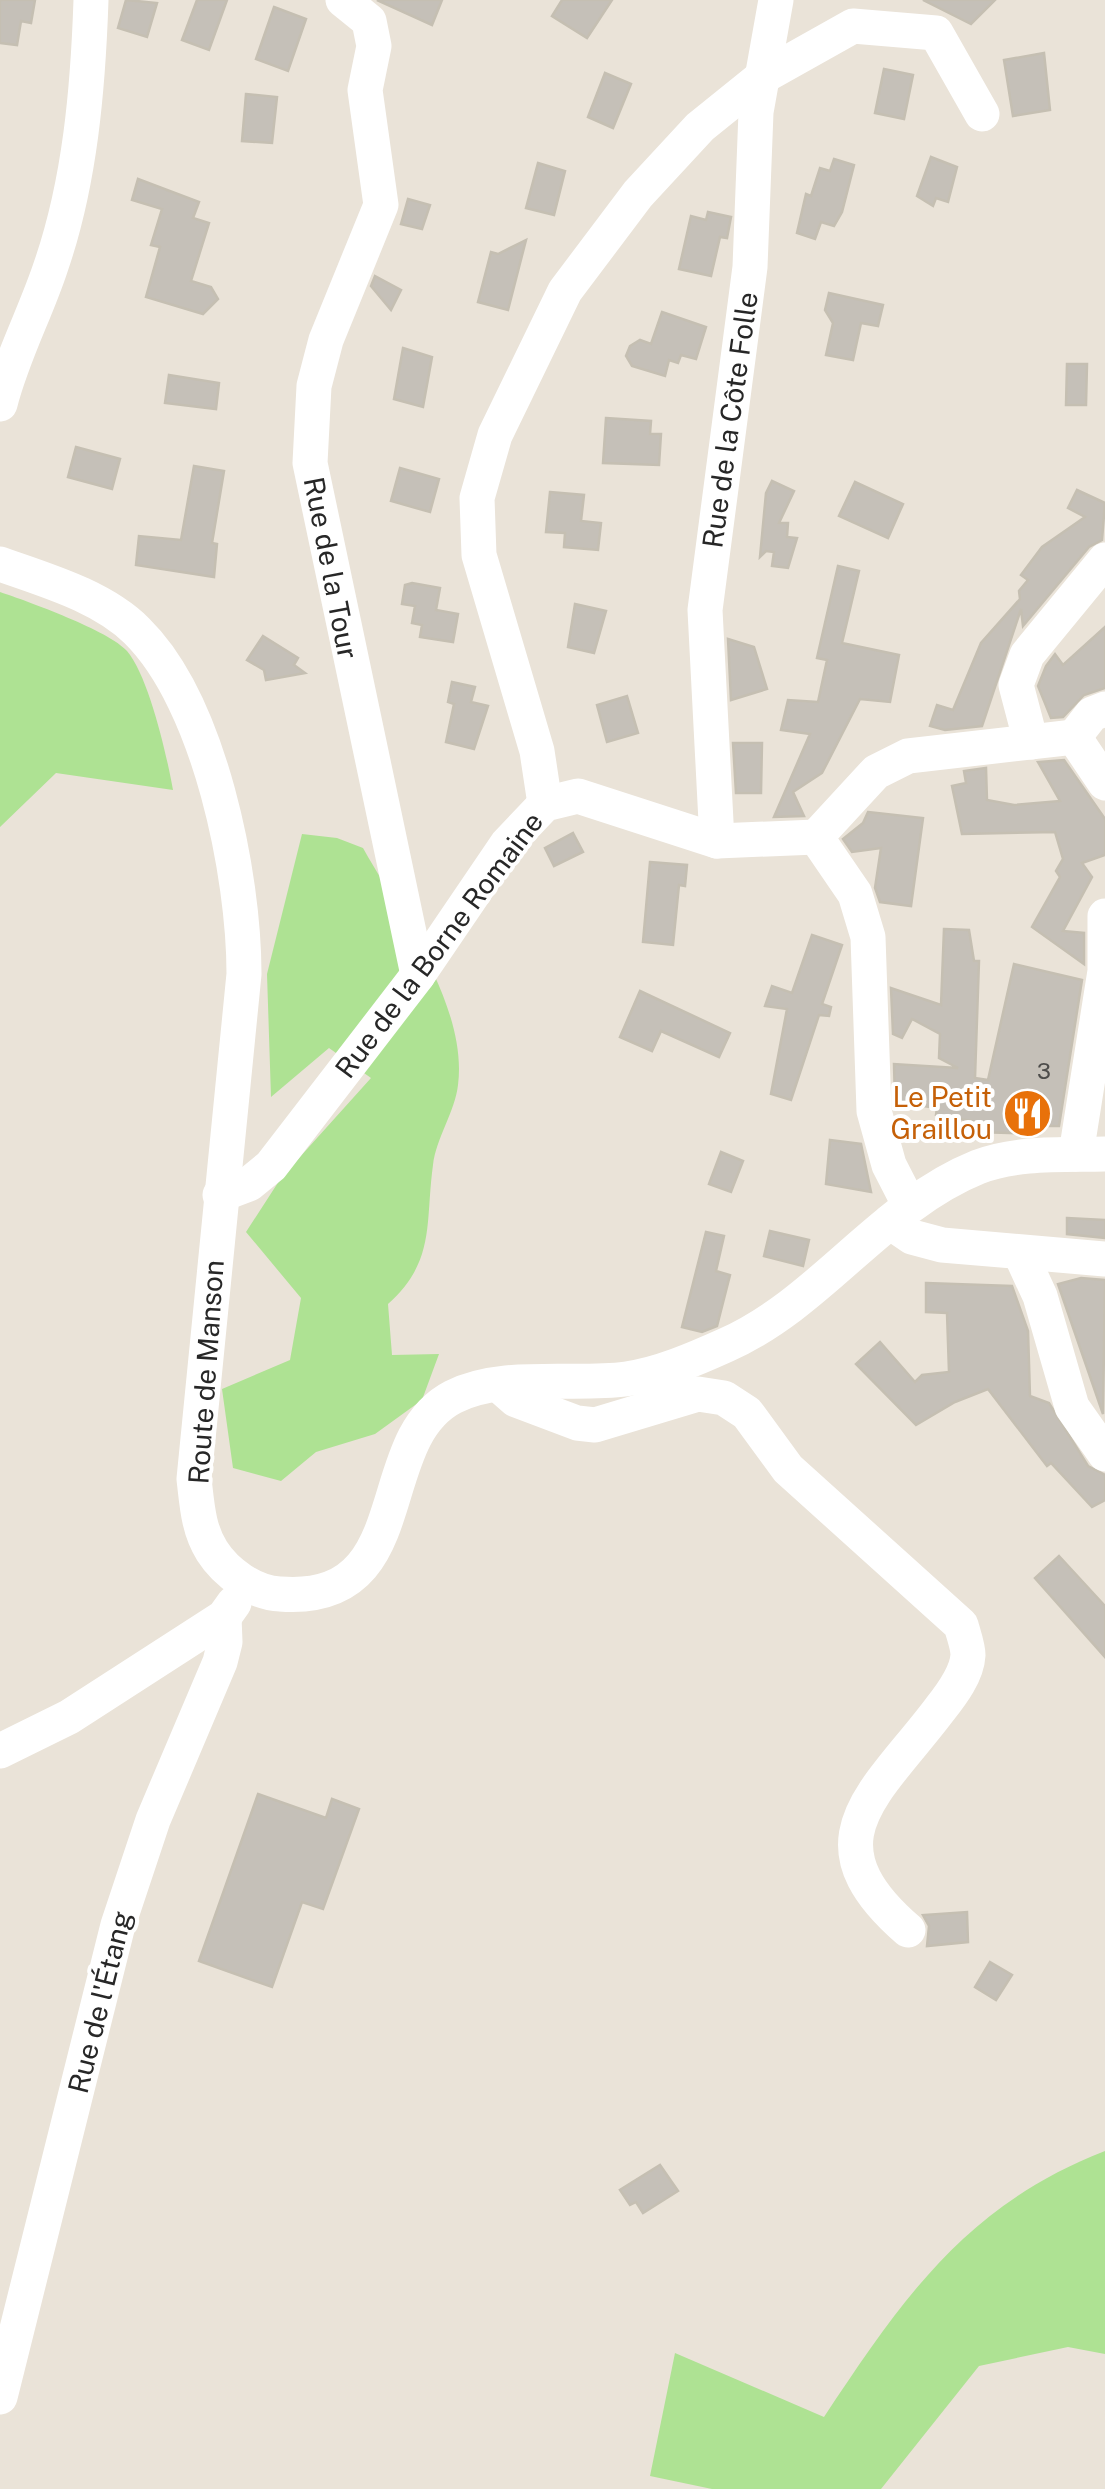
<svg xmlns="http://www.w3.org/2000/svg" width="1105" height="2489" font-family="'Public Sans',sans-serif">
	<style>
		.green { fill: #aee293 }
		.building { fill: #c5c0b8; stroke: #c5bfb2; stroke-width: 2.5 }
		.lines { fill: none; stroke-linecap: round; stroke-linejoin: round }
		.minor { stroke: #fff; stroke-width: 35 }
		.labels { text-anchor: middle; stroke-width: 8; stroke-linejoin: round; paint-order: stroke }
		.number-label { font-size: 22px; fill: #4e4d4b }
		.street-label { font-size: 28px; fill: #272727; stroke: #fff }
		.food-label { font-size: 28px; fill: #c56008; stroke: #fff; text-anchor: end }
	</style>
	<rect width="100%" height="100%" fill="#eae3d8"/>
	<g class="green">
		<path d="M0 592C27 601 110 631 127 651 149 677 167 756 173 790L56 773 0 827Z"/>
		<path d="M302 834 337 838 363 848C400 914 468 1007 458 1085 455 1112 436 1138 433 1165 425 1223 436 1261 388 1304L392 1355 439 1354 422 1400 375 1434 316 1452 281 1481 233 1468 222 1389 290 1360 301 1298 246 1232 281 1178 371 1078 329 1048 271 1097 267 974Z"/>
		<path d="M1105 2151V2354L1068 2347 979 2366 881 2489H712L650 2476 675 2353 824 2417C903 2298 966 2205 1105 2151Z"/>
	</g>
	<g class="building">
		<path d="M0 0H35L31 23 21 21 17 45 0 43Z"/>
		<path d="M126 0 157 3 147 37 118 28Z"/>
		<path d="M197 0H227L209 50 182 40Z"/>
		<path d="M377 0H442L432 25Z"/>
		<path d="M562 0H612L587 38 552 16Z"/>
		<path d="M923 0H995L971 24Z"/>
		<path d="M274 7 306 19 288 71 256 59Z"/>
		<path d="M1044 53 1050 110 1013 116 1004 60Z"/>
		<path d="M884 69 913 75 904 119 875 113Z"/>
		<path d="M605 73 631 84 613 128 588 117Z"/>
		<path d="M246 94 277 97 272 143 242 141Z"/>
		<path d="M931 157 957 167 948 202 936 198 933 206 917 196Z"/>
		<path d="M834 159 854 165 842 212 834 226 821 222 815 239 797 233 806 194 811 196 820 168 830 171Z"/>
		<path d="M538 163 565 171 554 215 526 208Z"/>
		<path d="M138 179 199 202 193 218 209 223 191 281 211 287 218 299 203 314 146 297 160 247 151 245 162 209 132 200Z"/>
		<path d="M408 199 430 205 422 229 401 224Z"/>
		<path d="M708 212 731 217 727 238 720 237 711 276 679 269 691 216 706 220Z"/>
		<path d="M526 240 508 310 478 302 491 252 498 254Z"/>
		<path d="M375 276 401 290 391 310 371 286Z"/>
		<path d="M829 293 883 305 878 326 861 323 853 360 826 355 833 323 825 310Z"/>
		<path d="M662 312 706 327 696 359 681 355 678 363 669 360 665 376 632 366 626 356 630 346 640 340 651 344Z"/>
		<path d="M403 348 432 357 423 407 394 399Z"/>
		<path d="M1067 364H1087L1086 405H1066Z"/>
		<path d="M169 375 219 383 216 409 165 403Z"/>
		<path d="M606 418 651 421 650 434H661L659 465 603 463Z"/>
		<path d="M76 447 120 459 112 489 68 477Z"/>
		<path d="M194 466 224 471 212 543 217 544 214 577 136 565 139 536 181 540Z"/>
		<path d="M400 468 439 479 430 512 391 501Z"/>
		<path d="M772 481 794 491 779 523H788L787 537 797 538 788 568 772 566 774 552 766 551 760 557 766 493Z"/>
		<path d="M855 482 903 504 888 538 839 516Z"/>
		<path d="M1077 490 1105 503 1102 540 1089 547 1023 626 1021 609 982 726 945 730 930 726 937 705 953 710 981 643 1020 599 1019 591 1028 580 1021 575 1042 547 1085 517 1068 508Z"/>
		<path d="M550 492 584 495 581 521 601 523 598 550 564 547 565 533 546 532Z"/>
		<path d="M838 566 859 571 842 643 899 655 890 702 860 699 822 773 793 792 804 816 774 817 810 734 781 730 788 700 818 702 827 660 817 658Z"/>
		<path d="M412 583 440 588 436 610 458 614 453 642 420 637 422 625 412 623 415 606 402 604 405 585Z"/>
		<path d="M575 604 606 611 594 653 568 647Z"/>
		<path d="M1105 627V688L1084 695 1063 717 1051 718 1038 686 1046 666 1055 654 1063 665Z"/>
		<path d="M263 636 298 658 294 665 305 673 266 680 264 670 247 660Z"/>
		<path d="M728 639 754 647 767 689 731 700Z"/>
		<path d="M452 682 475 687 471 702 488 706 474 749 446 742 454 704 448 702Z"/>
		<path d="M627 696 638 733 607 742 597 705Z"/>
		<path d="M733 743H762L761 793H736Z"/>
		<path d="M1064 760 1105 819V855L1082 863 1092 877 1063 931 1084 933V964L1032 927 1060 877 1056 871 1063 859 1055 832 962 834 952 786 966 783 964 771 986 768 987 800 1014 805 1060 801 1038 762Z"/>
		<path d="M868 812 923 818 911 906 880 902 875 888 881 848 852 852 843 839 863 823Z"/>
		<path d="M573 833 583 852 554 866 545 848Z"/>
		<path d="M650 862 687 865 685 886 679 885 673 945 643 942Z"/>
		<path d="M944 929 969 930 974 961H979L975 1078 988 1080 1014 964 1082 980 1059 1126H1040L1039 1134 976 1132 978 1122 936 1115 937 1108 895 1102 894 1064 958 1068 939 1058 940 1034 912 1019 902 1038 893 1034 891 988 941 1005Z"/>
		<path d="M812 935 842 945 822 1004 831 1007 829 1016 819 1015 791 1100 771 1094 787 1009 765 1006 772 986 792 993Z"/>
		<path d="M640 991 730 1033 719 1057 661 1031 652 1051 620 1037Z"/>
		<path d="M830 1140 861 1144 871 1192 826 1184Z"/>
		<path d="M721 1152 743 1161 731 1192 709 1184Z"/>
		<path d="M1067 1218 1105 1220V1238L1067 1234Z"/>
		<path d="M770 1231 809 1240 803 1266 764 1256Z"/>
		<path d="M706 1232 724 1236 716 1271 730 1275 717 1326 702 1332 682 1327Z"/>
		<path d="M1081 1278 1105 1280 1103 1414 1058 1284Z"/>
		<path d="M926 1283 1012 1286 1028 1331 1030 1396 1049 1403 1088 1466 1105 1475V1500L1092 1507 1051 1463 1047 1466 988 1389 955 1402 916 1425 856 1364 880 1342 915 1382 922 1375 949 1372 947 1313 926 1312Z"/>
		<path d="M1059 1556 1105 1606V1657L1035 1578Z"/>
		<path d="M258 1794 326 1818 332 1799 359 1809 323 1909 302 1902 272 1987 199 1961Z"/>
		<path d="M967 1912 968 1942 927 1946 929 1926 923 1915Z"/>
		<path d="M990 1962 1012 1975 996 2000 975 1987Z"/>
		<path d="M660 2165 678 2191 643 2213 636 2202 630 2205 620 2190Z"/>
	</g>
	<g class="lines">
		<g class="minor">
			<path d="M343 0 369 21 374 46 365 90 381 205 326 340 314 386 310 463 418 975"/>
			<path d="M0 404C12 356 36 312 51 266 80 182 88 89 91 0"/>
			<path d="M0 564C45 580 102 596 137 631 210 703 244 875 244 974L194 1479C197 1504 198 1529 212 1551 226 1573 254 1593 280 1594 420 1605 368 1441 453 1397 502 1372 573 1386 626 1379 658 1375 695 1359 726 1345 821 1303 881 1206 978 1167 1016 1152 1064 1155 1105 1154"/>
			<path d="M1074 737 1092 714 1105 709"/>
			<path d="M1031 742 1016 685 1027 655 1105 560"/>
			<path d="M545 804 537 751 479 555 477 498 495 435 565 291 638 194 700 127 762 77 853 26 936 33 982 114"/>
			<path d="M717 841 705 610 750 267 756 112 776 0"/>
			<path d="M1076 1154 1105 971V916"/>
			<path d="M220 1195 249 1184 271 1166 418 975 507 844 545 804 578 796 717 841 816 837"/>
			<path d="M909 1204 889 1165 874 1111 868 937 855 894 816 837 876 772 908 756 1074 737 1105 783"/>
			<path d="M890 1222 912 1237 942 1245 1105 1259"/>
			<path d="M1021 1255 1040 1296 1072 1407 1105 1454"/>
			<path d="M500 1386 516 1400 577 1423 595 1425 698 1394 724 1398 747 1413 788 1469 961 1625C963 1633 968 1646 968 1655 967 1674 952 1694 940 1709 876 1794 804 1840 908 1930"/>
			<path d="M0 1751 69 1717 224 1617 234 1603"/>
			<path d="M0 2397 118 1925 153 1820 220 1662 225 1642 224 1617"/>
		</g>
	</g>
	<defs>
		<symbol id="restaurant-disc" viewBox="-11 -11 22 22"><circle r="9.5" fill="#e8710a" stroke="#fff"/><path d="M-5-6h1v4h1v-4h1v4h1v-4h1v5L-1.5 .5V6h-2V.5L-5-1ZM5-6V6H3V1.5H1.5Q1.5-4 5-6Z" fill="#fff"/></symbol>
	</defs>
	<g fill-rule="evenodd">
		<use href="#restaurant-disc" x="1000" y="1086" width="55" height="55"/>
	</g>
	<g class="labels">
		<g class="number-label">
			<text x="1044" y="1079">3</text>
		</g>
		<g class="street-label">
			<text transform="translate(730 420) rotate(-82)" y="10">Rue de la Côte Folle</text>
			<text transform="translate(331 568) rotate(79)" y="10">Rue de la Tour</text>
			<text transform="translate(439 945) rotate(-53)" y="10">Rue de la Borne Romaine</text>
			<text transform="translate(206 1372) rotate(-86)" y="10">Route de Manson</text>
			<text transform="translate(100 2002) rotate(-76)" y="10">Rue de l'Étang</text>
		</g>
		<g class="food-label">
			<text x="992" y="1107">Le Petit<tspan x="992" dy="32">Graillou</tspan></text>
		</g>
	</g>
</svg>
